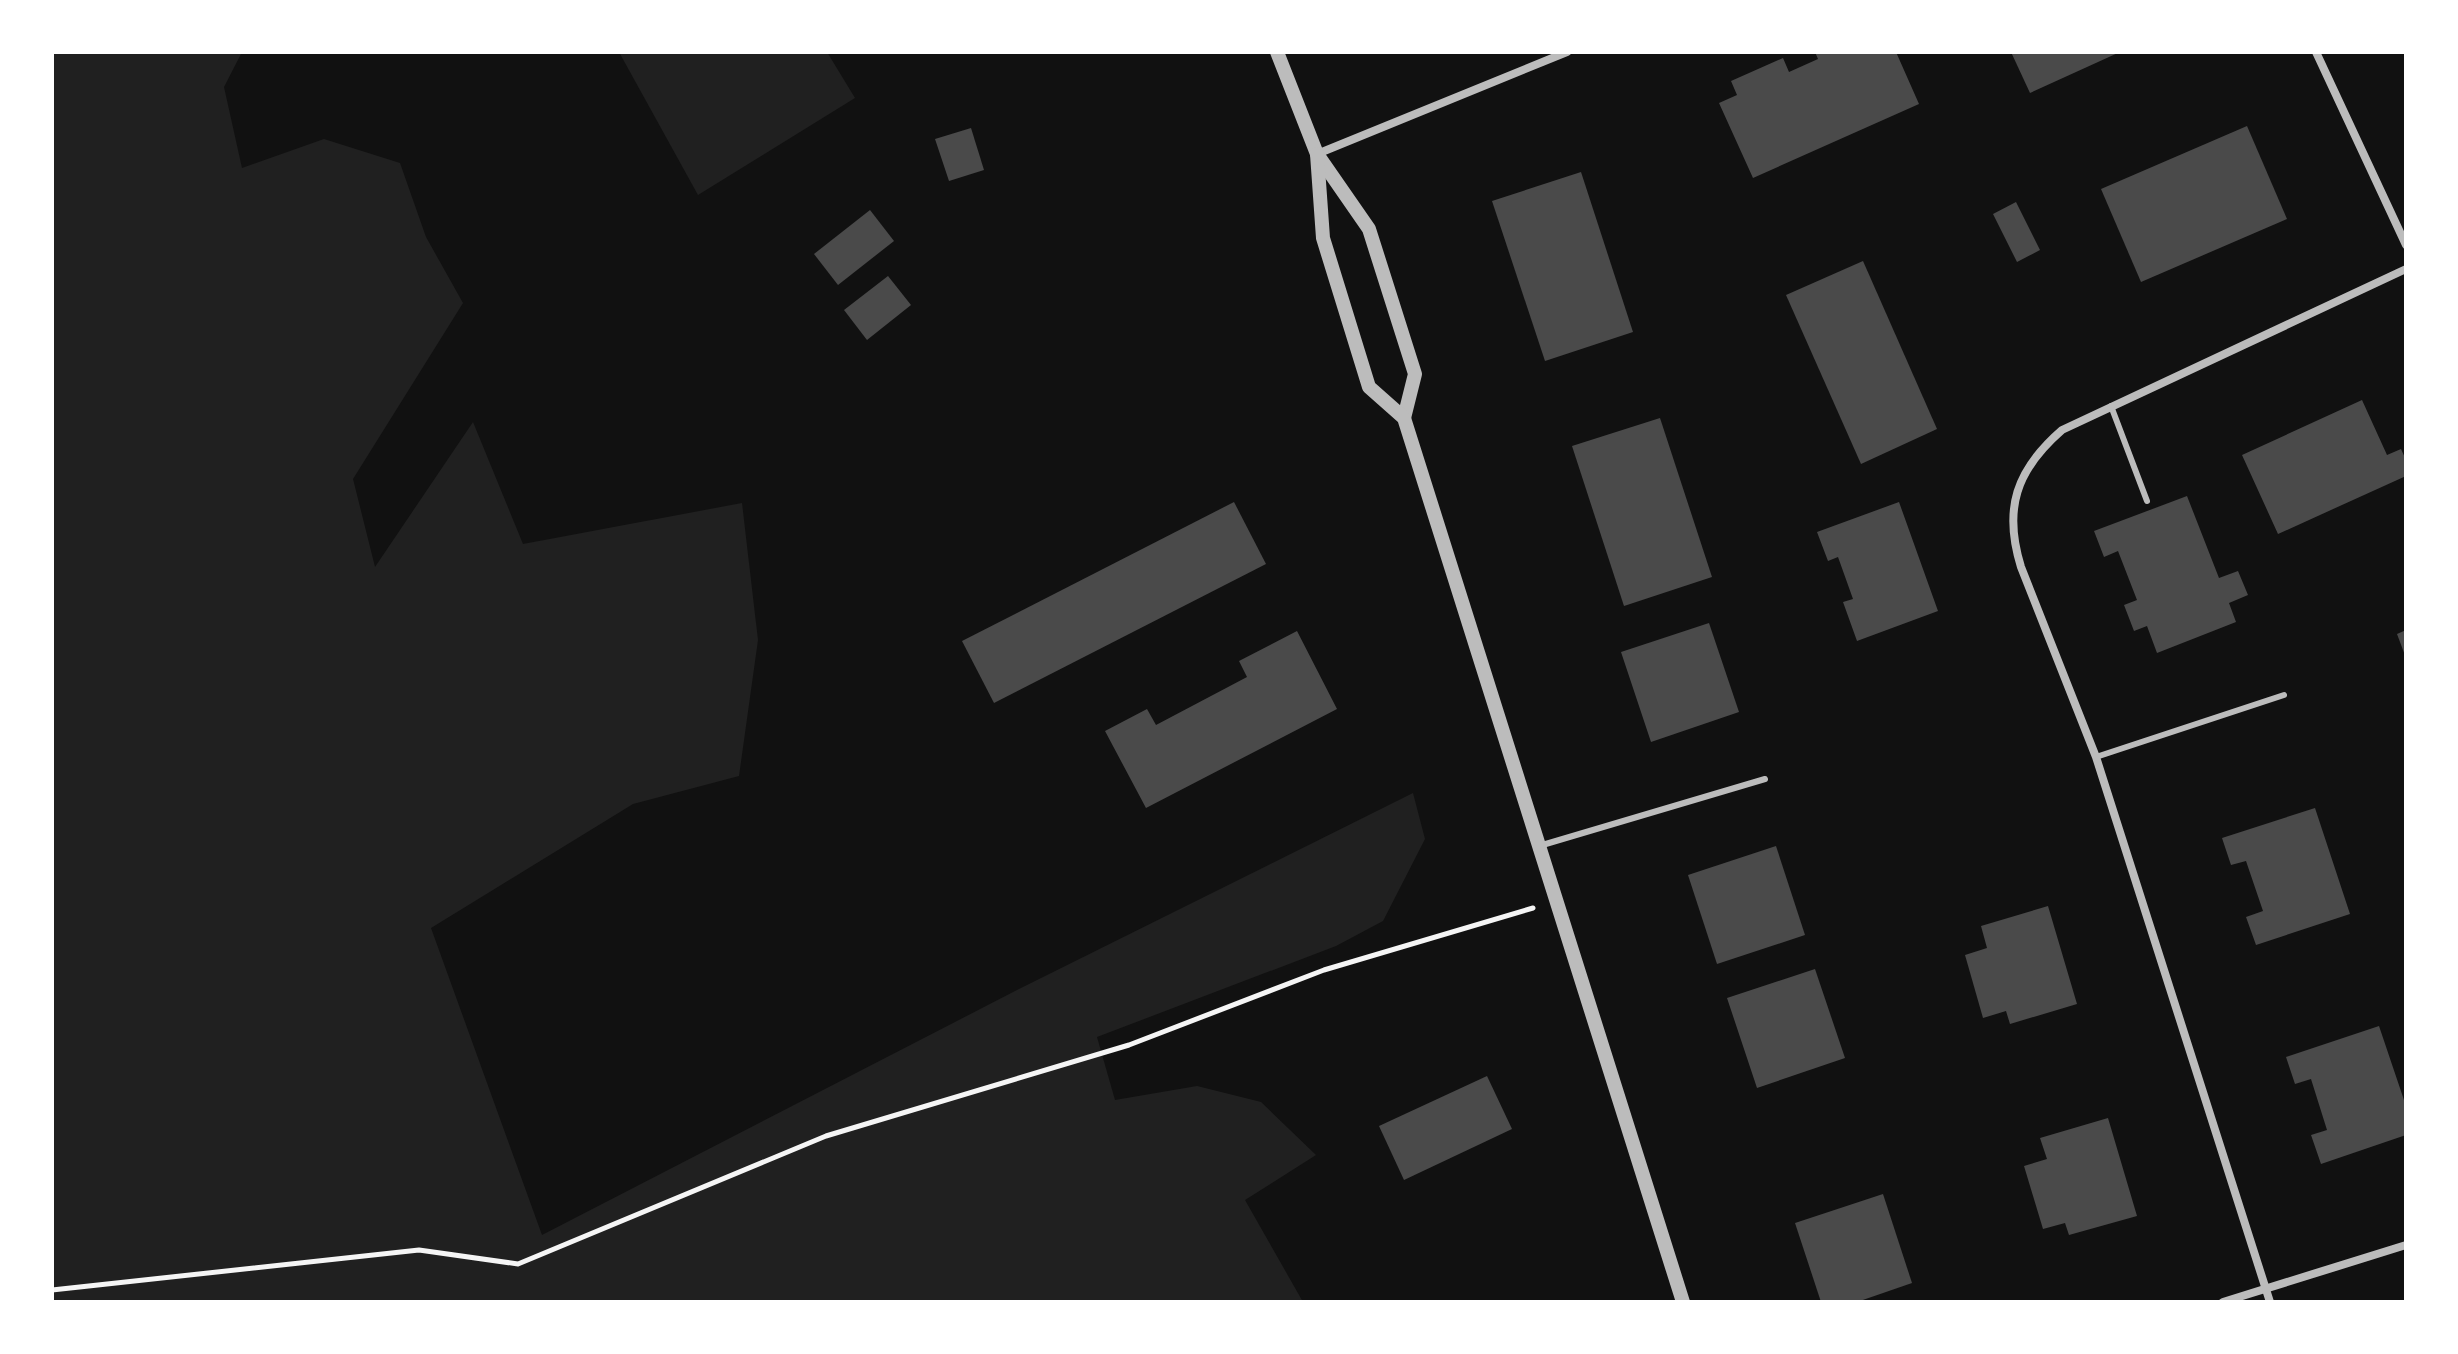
<svg xmlns="http://www.w3.org/2000/svg" width="2458" height="1354" font-family="Montserrat,sans-serif">
	<style>
		.green { fill: #202020 }
		.building { fill: #4a4a4a }
		.lines { fill: none; stroke-linecap: round; stroke-linejoin: round }
		.path { stroke: #f5f5f5; stroke-width: 5 }
		.service { stroke: #bcbcbc; stroke-width: 6 }
		.minor { stroke: #bcbcbc; stroke-width: 8 }
		.tertiary { stroke: #bcbcbc; stroke-width: 14 }
	</style>
	<rect width="100%" height="100%" fill="#111"/>
	<g class="green">
		<path d="M52 52H242L224 87 242 168 324 139 400 163 426 237 463 303 353 479 375 567 473 422 523 544 742 503 758 640 739 776 633 804 431 928 542 1235 1019 989 1413 793 1425 839 1383 921 1336 946 1097 1037 1115 1100 1197 1086 1261 1102 1316 1155 1245 1200 1303 1302H52Z"/>
		<path d="M619 52H827L855 98 698 195Z"/>
	</g>
	<g class="building">
		<path d="M1815 52H1896L1919 104 1753 178 1719 103 1737 95 1731 81 1783 58 1789 72 1818 59Z"/>
		<path d="M2011 52H2120L2030 93Z"/>
		<path d="M2247 126 2287 219 2141 282 2101 189Z"/>
		<path d="M971 128 984 170 949 181 935 139Z"/>
		<path d="M1581 172 1633 332 1545 361 1492 201Z"/>
		<path d="M2016 202 2040 250 2017 262 1993 214Z"/>
		<path d="M870 210 894 241 838 285 814 254Z"/>
		<path d="M1863 261 1937 429 1861 464 1786 295Z"/>
		<path d="M888 276 911 305 867 340 844 310Z"/>
		<path d="M2362 400 2387 455 2401 449 2406 460V476L2278 534 2242 455Z"/>
		<path d="M1660 418 1712 577 1624 606 1572 446Z"/>
		<path d="M2187 496 2219 578 2238 571 2248 595 2229 603 2236 622 2157 653 2147 626 2134 631 2124 605 2137 600 2118 551 2104 557 2094 531Z"/>
		<path d="M1234 502 1266 564 994 703 962 641Z"/>
		<path d="M1899 502 1938 611 1857 641 1843 602 1853 599 1838 557 1828 561 1817 532Z"/>
		<path d="M1709 623 1739 712 1651 742 1621 652Z"/>
		<path d="M2406 630V658L2397 634Z"/>
		<path d="M1297 631 1337 709 1146 808 1105 731 1147 709 1156 725 1247 677 1239 661Z"/>
		<path d="M2315 808 2350 914 2256 945 2246 917 2263 911 2246 861 2231 865 2222 838Z"/>
		<path d="M1776 846 1805 935 1717 964 1688 875Z"/>
		<path d="M2048 906 2077 1004 2010 1024 2006 1011 1983 1018 1965 955 1987 948 1981 926Z"/>
		<path d="M1815 969 1845 1058 1757 1088 1727 998Z"/>
		<path d="M2379 1026 2406 1106V1135L2321 1164 2311 1135 2327 1130 2311 1079 2295 1084 2286 1057Z"/>
		<path d="M1487 1076 1512 1129 1404 1180 1379 1126Z"/>
		<path d="M2108 1118 2137 1216 2069 1235 2065 1223 2043 1229 2024 1166 2047 1159 2040 1138Z"/>
		<path d="M1883 1194 1912 1283 1857 1302H1821L1795 1223Z"/>
	</g>
	<g class="lines">
		<path class="path" d="M52 1290 419 1250 518 1264 826 1136 1129 1045 1324 970 1533 908"/>
		<g class="service">
			<path d="M2111 406 2147 501"/>
			<path d="M2096 757 2284 695"/>
			<path d="M1539 846 1765 779"/>
		</g>
		<g class="minor">
			<path d="M2316 52 2406 245"/>
			<path d="M1317 154 1567 52"/>
			<path d="M2223 1302 2406 1245"/>
			<path d="M2270 1302 2096 757 2021 567C2003 509 2016 470 2062 430L2406 269"/>
		</g>
		<g class="tertiary">
			<path d="M1277 52 1317 154 1369 229 1415 374 1404 418"/>
			<path d="M1317 154 1323 238 1369 387 1404 418 1683 1302"/>
		</g>
	</g>
	<rect width="2458" height="1354" fill="none" stroke="#ffffff" stroke-width="108"/>
</svg>
